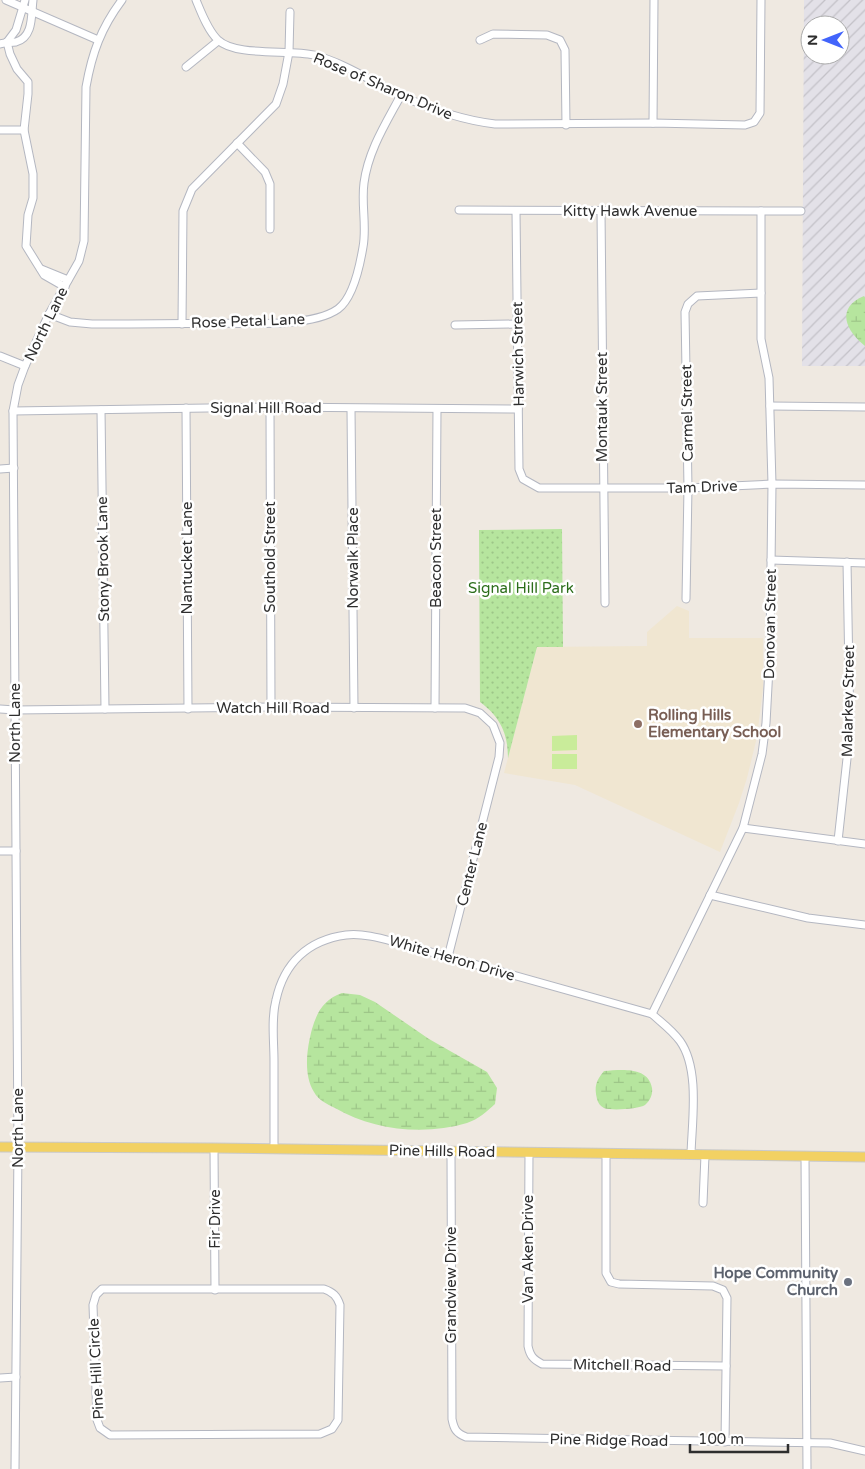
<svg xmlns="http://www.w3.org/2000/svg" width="865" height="1469" font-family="'Varela Round',sans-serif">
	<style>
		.industrial { fill: url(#industrial-furrows); fill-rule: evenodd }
		.education { fill: #f0e6d1 }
		.grass { fill: url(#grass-dots) }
		.wetland { fill: url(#wetland-marsh) }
		.pitch { fill: #c9ec9a }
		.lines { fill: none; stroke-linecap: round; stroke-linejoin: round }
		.minor-casing { stroke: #b4b7c1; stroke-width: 9 }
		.major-casing { stroke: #c9c9c9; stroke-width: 11 }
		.minor { stroke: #fff; stroke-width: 7 }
		.major { stroke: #f2d163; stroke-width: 9 }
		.education-dot { fill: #8d6e63; stroke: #fff; stroke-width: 2 }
		.worship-dot { fill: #6b7280; stroke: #fff; stroke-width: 2 }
		.labels { text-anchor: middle; stroke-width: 5; stroke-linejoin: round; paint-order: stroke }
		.street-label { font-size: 15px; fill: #2e2e2e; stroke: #fff }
		.park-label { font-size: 15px; fill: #2c6e1b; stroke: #fff }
		.education-label { font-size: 15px; font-weight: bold; fill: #785e54; stroke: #fff; text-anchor: start }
		.worship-label { font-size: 15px; font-weight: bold; fill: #5b616d; stroke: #fff; text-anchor: end }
	</style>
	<defs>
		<pattern id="industrial-furrows" width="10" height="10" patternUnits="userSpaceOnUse" patternTransform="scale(1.25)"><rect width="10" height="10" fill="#e3e1e8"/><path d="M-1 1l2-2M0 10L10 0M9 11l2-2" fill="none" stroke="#c3c1c7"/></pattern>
		<pattern id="grass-dots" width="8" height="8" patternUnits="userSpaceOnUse" patternTransform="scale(1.25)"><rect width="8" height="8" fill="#b6e59e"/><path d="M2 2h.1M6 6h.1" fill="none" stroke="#9dc588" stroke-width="1.8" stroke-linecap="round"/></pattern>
		<pattern id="wetland-marsh" width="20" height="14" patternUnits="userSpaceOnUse" patternTransform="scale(1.25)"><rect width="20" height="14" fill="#b6e59e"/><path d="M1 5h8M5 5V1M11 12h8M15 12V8" fill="none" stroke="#9dc588"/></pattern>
	</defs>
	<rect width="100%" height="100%" fill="#efe9e1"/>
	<path class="industrial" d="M804 0H865V366H802ZM810 25H840V55H810Z"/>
	<path class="education" d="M677 606 689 611V638H763V688L757 737 747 778 739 803 720 852 575 785 504 773 537 647 647 646V632Z"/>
	<path class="grass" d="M562 529 563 647H537L508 758C508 733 500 717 480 702L479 530Z"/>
	<g class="wetland">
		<path d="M864 296 865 298V346C846 331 835 308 864 296Z"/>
		<path d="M342 993 360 995 375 1002 429 1039 487 1072 497 1088 495 1104C486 1112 479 1119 467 1123 424 1136 373 1130 335 1108 327 1104 318 1100 314 1092 303 1074 307 1048 312 1029 317 1012 324 999 342 993Z"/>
		<path d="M604 1071C621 1070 648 1066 652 1088 653 1094 650 1101 645 1105 639 1109 611 1111 604 1108 600 1106 598 1103 597 1099 594 1086 596 1081 604 1071Z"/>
	</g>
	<g class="pitch">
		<path d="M577 735V750L552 751V736Z"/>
		<rect x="552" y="754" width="25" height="15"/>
	</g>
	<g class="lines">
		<defs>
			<g id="minor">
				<path d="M6 0 98 40"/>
				<path d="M196 0C201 12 208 31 218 40 236 57 290 49 314 55 345 63 372 82 400 95 430 109 462 120 495 124L653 123 745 125 754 122 760 113 761 0"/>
				<path d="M480 40 493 34 547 35 560 40 565 50 566 125"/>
				<path d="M7 42 10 54 17 69 28 82V94L24 130 33 174V198L28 215 26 246 44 275 65 287"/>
				<path d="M7 42 16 30 25 0"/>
				<path d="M0 44C6 42 10 43 16 42 34 37 31 14 33 0"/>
				<path d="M186 67 218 41"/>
				<path d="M653 123 654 0"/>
				<path d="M0 130H24"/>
				<path d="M237 143 265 172 270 184V229"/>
				<path d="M459 210 801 211"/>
				<path d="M516 211 519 469 523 479 539 488H688L772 484 865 485"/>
				<path d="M601 211 605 603"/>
				<path d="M41 269 68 280"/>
				<path d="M49 314 70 322 92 324C132 324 171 324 210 323 243 323 311 328 338 309 353 298 360 265 363 247 367 226 361 204 364 183 368 151 386 123 401 95"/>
				<path d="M182 324 183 211 192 189 276 104 283 84 289 52 290 12"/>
				<path d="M455 325 517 324"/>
				<path d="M0 356 25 366"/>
				<path d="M770 406 865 407"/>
				<path d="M270 407 271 707"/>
				<path d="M186 408 188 709"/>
				<path d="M351 409 354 708"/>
				<path d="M101 410 105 709"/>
				<path d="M13 411 270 407 518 409"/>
				<path d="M0 469 14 468"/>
				<path d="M771 560 865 563"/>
				<path d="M686 599 688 488 685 312 688 304 697 296 761 293"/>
				<path d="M435 708 437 409"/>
				<path d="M0 709 15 710 271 707 465 708 480 713 493 725 500 743 499 757 448 957"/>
				<path d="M743 828 865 844"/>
				<path d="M838 841 850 731 847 562"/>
				<path d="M0 851H16"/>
				<path d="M710 895 808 918 865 925"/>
				<path d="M652 1014 743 828 762 754 766 723 770 649 772 484 769 378 761 339V211"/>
				<path d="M214 1148 215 1290"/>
				<path d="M274 1149C274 1119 274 1090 274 1061 274 1041 271 1019 276 1000 284 963 308 940 346 935 362 933 380 938 395 942L652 1014C662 1023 672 1030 680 1041 700 1069 692 1121 691 1154"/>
				<path d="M451 1151 452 1419C454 1429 456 1433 466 1437L830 1443 865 1451"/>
				<path d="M529 1152 528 1346C530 1356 533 1359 542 1364L726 1366"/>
				<path d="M606 1153V1273L611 1282 619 1284 713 1286 723 1290 727 1298 725 1442"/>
				<path d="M805 1156 807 1469"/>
				<path d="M703 1203 705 1155"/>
				<path d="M102 1289H324C333 1292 337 1296 340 1305L338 1420 332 1429 320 1434 110 1435 100 1428 97 1420 93 1305 96 1295Z"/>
				<path d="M0 1378 16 1377"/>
				<path d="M15 1469 18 1147 13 411 18 385 25 366 49 314 79 261 84 241 86 87C92 53 101 28 122 0"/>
			</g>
			<path id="major" d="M0 1147 214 1148 865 1157"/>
		</defs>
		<use href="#minor" class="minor-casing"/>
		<use href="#major" class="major-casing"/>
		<use href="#minor" class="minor"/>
		<use href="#major" class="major"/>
	</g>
	<circle class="education-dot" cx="638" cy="724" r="5"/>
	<circle class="worship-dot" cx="848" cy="1282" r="5"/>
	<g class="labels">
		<g class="street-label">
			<text transform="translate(383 86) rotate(23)" y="5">Rose of Sharon Drive</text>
			<text x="630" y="216">Kitty Hawk Avenue</text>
			<text transform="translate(248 321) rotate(-2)" y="5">Rose Petal Lane</text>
			<text transform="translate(46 324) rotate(-64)" y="5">North Lane</text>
			<text transform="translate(518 354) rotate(-91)" y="5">Harwich Street</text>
			<text transform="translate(602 407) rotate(-90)" y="5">Montauk Street</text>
			<text x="266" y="413">Signal Hill Road</text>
			<text transform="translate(687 413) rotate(-91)" y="5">Carmel Street</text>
			<text transform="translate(702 487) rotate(-2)" y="5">Tam Drive</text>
			<text transform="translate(270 557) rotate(-90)" y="5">Southold Street</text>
			<text transform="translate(187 558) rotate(-90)" y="5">Nantucket Lane</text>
			<text transform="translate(353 558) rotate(-90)" y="5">Norwalk Place</text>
			<text transform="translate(436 558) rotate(-90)" y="5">Beacon Street</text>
			<text transform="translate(103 559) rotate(-91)" y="5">Stony Brook Lane</text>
			<text transform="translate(770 624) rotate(-89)" y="5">Donovan Street</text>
			<text transform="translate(848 701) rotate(-89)" y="5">Malarkey Street</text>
			<text x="273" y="713">Watch Hill Road</text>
			<text transform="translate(15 723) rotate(-90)" y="5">North Lane</text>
			<text transform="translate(472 864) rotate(-76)" y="5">Center Lane</text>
			<text transform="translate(452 958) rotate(16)" y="5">White Heron Drive</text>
			<text transform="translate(18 1128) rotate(-90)" y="5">North Lane</text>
			<text transform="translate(442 1151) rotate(1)" y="5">Pine Hills Road</text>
			<text transform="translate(215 1219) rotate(-90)" y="5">Fir Drive</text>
			<text transform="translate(528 1249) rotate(-90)" y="5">Van Aken Drive</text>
			<text transform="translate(451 1285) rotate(-90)" y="5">Grandview Drive</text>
			<text transform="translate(622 1365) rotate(1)" y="5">Mitchell Road</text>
			<text transform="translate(96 1369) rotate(-93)" y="5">Pine Hill Circle</text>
			<text transform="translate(609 1440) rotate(1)" y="5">Pine Ridge Road</text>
		</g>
		<g class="park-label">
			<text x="521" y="593">Signal Hill Park</text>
		</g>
		<g class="education-label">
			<text x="648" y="720">Rolling Hills<tspan x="648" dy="17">Elementary School</tspan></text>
		</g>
		<g class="worship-label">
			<text x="838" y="1278">Hope Community<tspan x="838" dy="17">Church</tspan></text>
		</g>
	</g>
	<g transform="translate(825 40) rotate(270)"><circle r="24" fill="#ffffff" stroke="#ababab"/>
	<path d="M0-4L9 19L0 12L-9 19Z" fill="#4264fb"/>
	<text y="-8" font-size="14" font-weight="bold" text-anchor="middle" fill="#2e2e2e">N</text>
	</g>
	<path d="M690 1444v8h98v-8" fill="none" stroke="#2e2e2e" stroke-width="2.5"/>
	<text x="698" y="1444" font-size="15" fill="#2e2e2e" stroke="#ffffff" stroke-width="4" paint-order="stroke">100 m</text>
</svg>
